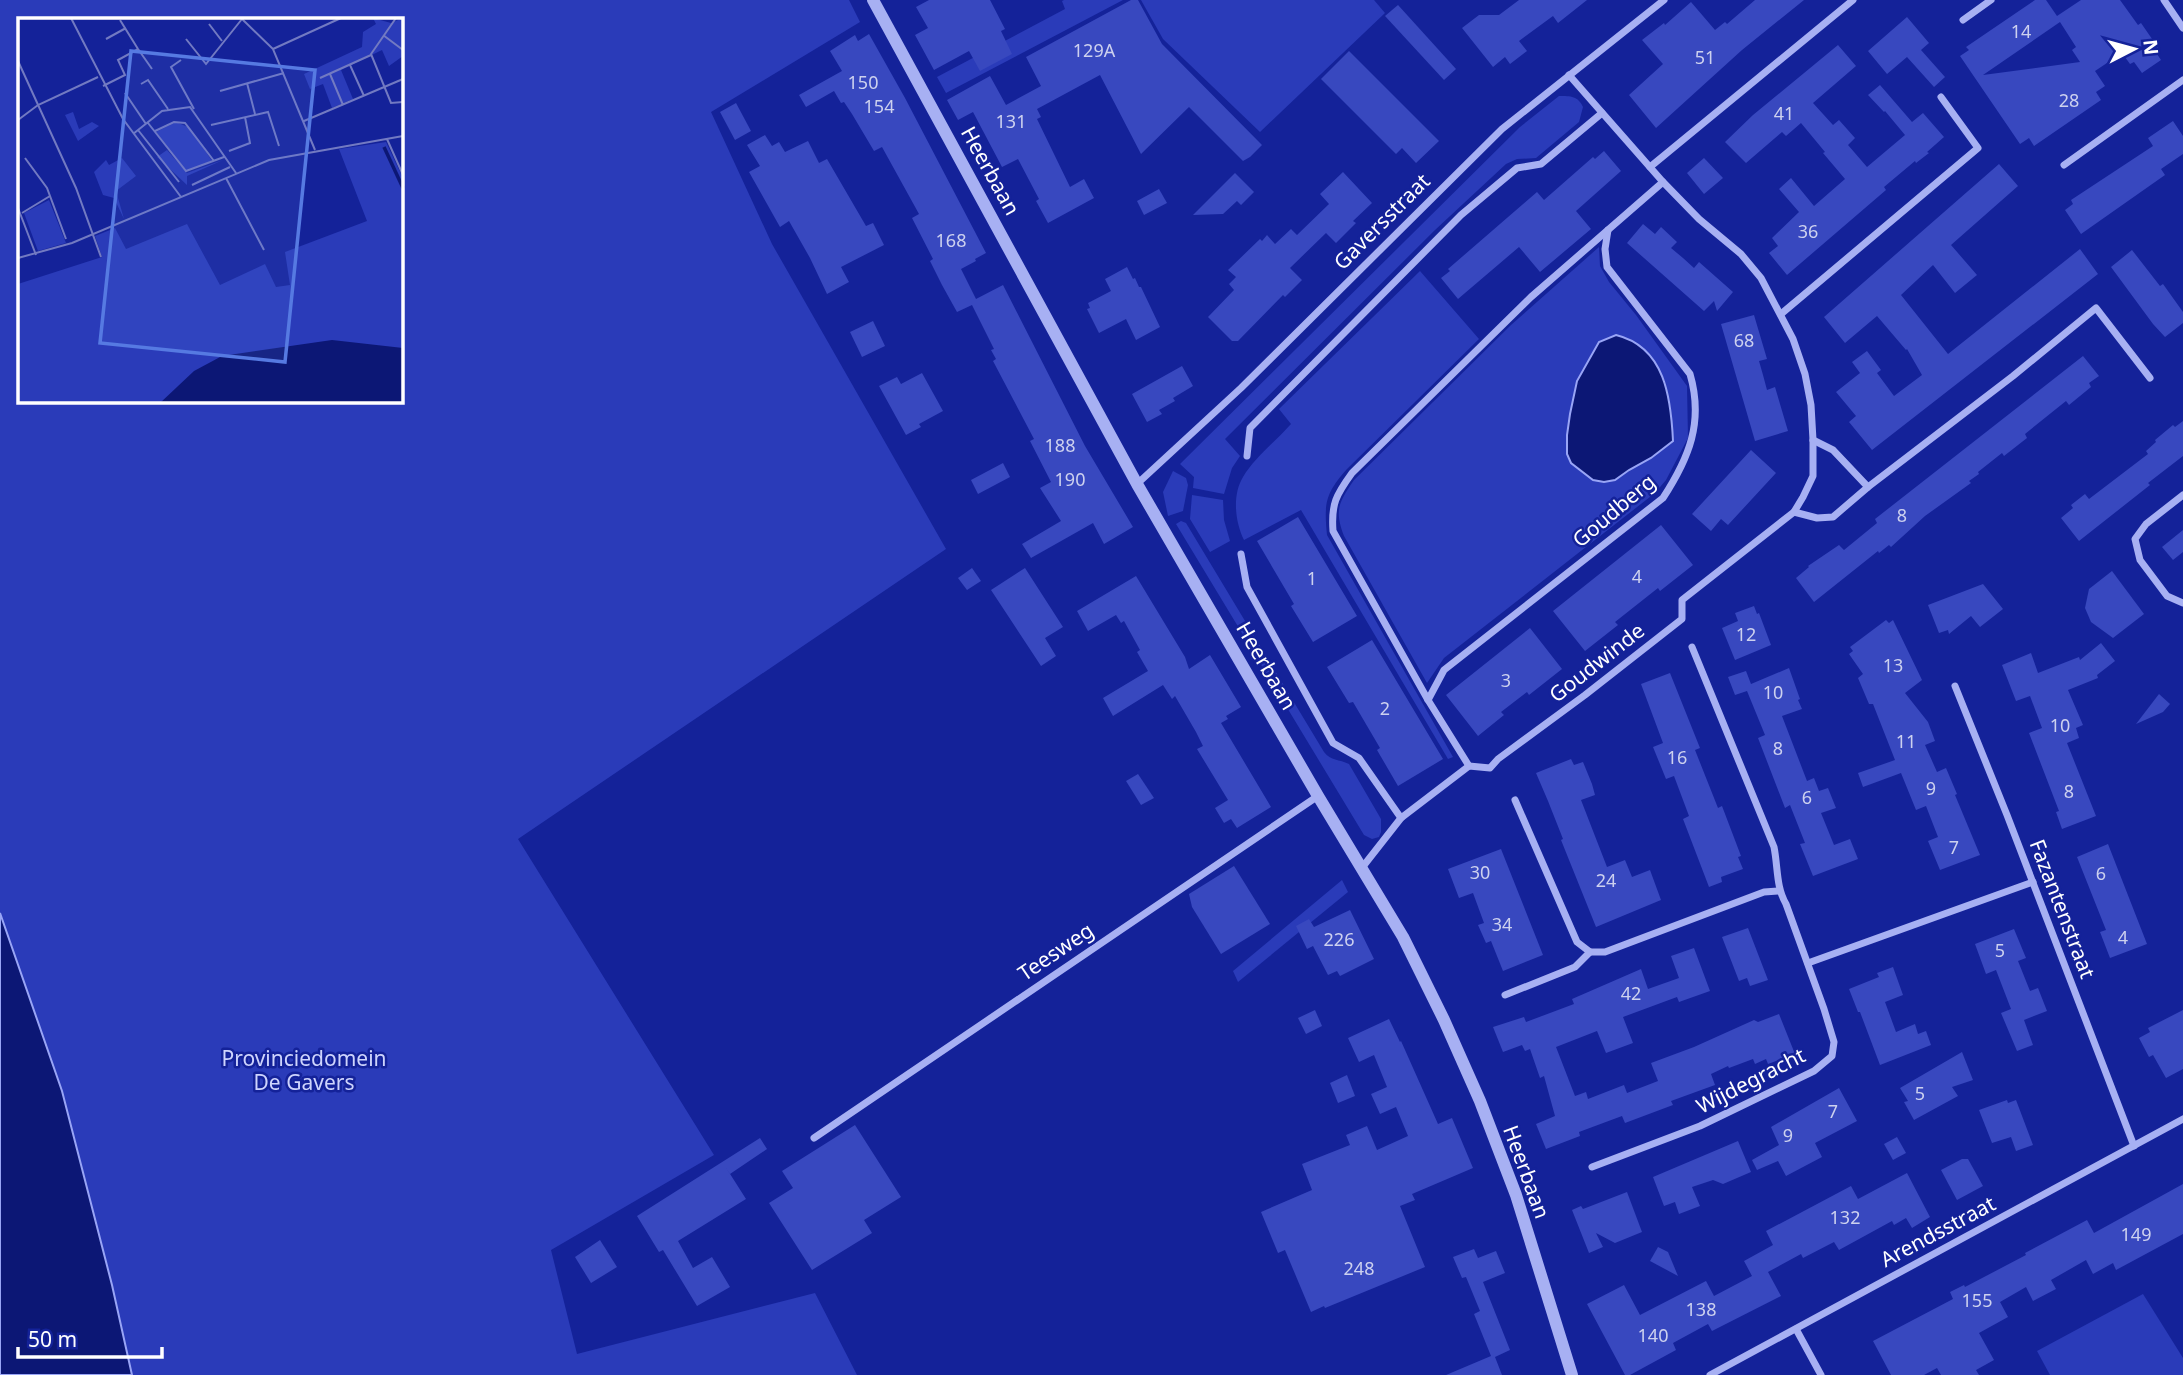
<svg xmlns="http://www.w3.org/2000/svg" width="2183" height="1375" font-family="'Noto Sans',sans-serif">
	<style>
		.green { fill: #2a3bb9; fill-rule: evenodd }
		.water { fill: #0c1775; stroke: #99a5f6; stroke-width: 2 }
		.building { fill: #3848bf; fill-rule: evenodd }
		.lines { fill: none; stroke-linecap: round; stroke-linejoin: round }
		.minor { stroke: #a7b0f3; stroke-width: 7 }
		.tertiary { stroke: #a7b0f3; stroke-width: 12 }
		.labels { text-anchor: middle; stroke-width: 5; stroke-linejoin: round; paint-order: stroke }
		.number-label { font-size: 18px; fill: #cdd1ef }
		.street-label { font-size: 21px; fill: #fff; stroke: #142299 }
		.park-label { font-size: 21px; fill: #ced4fd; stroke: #142299 }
		.inset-river { fill: none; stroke: #0c1775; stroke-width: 3.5 }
		.inset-road { fill: none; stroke: #727ac2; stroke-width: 2 }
		.view { fill: #567ae2; fill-opacity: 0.15; stroke: #567ae2; stroke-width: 3.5 }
		.inset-edge { fill: none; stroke: #fff; stroke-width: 3.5 }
	</style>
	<rect width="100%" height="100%" fill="#142299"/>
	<g class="green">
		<path d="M0 0H849L860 22 711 112 772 244 946 549 518 839 714 1155 551 1250 577 1354 815 1293 857 1375H0ZM19 19H401V401H19Z"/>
		<path d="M1064 0H1123L946 93 937 77 1065 9 1062 1Z"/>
		<path d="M1141 0H1374L1385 13 1260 132 1163 39Z"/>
		<path d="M1559 96C1571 96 1578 96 1583 107L1579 122 1536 158 1517 159 1506 164 1435 230 1225 439 1240 456 1232 468 1224 494 1193 488 1194 477 1180 464 1520 127Z"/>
		<path d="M1599 247 1600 266 1609 282 1636 315 1687 386 1688 438 1666 480 1655 493 1444 658 1427 683 1344 536C1334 510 1339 502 1354 480L1511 325ZM1599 342 1656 365 1665 381 1672 415 1651 458 1629 470 1615 480 1604 482 1571 463 1567 454 1570 414 1577 381Z"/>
		<path d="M1420 271 1479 339 1347 469C1325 494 1324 503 1327 535L1453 757 1448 759 1301 510 1244 540C1235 522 1232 495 1243 477 1255 457 1276 441 1291 424L1279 409Z"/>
		<path d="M1173 471 1186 478 1188 485 1183 511 1168 516 1163 492Z"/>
		<path d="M1192 495 1223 500 1224 520 1230 541 1210 552 1190 519Z"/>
		<path d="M1181 521 1186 523 1324 752C1331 761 1339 759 1349 764L1381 819V832L1379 837 1372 839 1364 835 1176 524Z"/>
		<path d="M1342 880 1348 892 1238 982 1233 971Z"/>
		<path d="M2143 1294 2183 1358V1375H2050L2037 1351Z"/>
	</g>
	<g class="water">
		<path d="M1616 335C1665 347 1671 398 1673 441L1651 458 1629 470 1615 480 1604 482 1593 480 1571 463 1567 454V435L1570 414 1577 381 1599 342Z"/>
		<path d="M0 913 62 1091 112 1285 132 1375H0Z"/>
	</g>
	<g class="building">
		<path d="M929 0H990L1005 29 1001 31 1012 54 980 71 969 51 934 70 915 35 928 28 916 7Z"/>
		<path d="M1131 0H1138L1162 44 1262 145 1250 157 1243 161 1189 107 1141 154 1100 75 1037 109 1041 117 1037 119 1070 187 1084 179 1094 198 1048 223 1036 201 1039 199 1018 159 1002 167 973 112 958 120 947 100 990 76 1006 105 1041 86 1026 57Z"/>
		<path d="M1519 0H1587L1558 23 1553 16 1519 41 1527 51 1510 64 1505 57 1493 67 1462 28 1479 15H1499Z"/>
		<path d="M1755 0H1804L1742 50 1656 128 1629 95 1663 64 1642 40 1664 23 1665 25 1691 2 1715 30 1725 22 1727 24Z"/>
		<path d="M2035 0H2046L2057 16 2081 0H2120L2138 25 2141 23 2159 49 2155 51 2161 60 2142 73 2134 62 2130 64 2122 53 2095 71 2105 86 2096 92 2101 100 2034 146 2029 138 2020 144 1960 56 1969 50 1966 47ZM2060 22 2076 47 2072 50 2080 62 1983 75Z"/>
		<path d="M1398 5 1456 69 1444 80 1385 16Z"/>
		<path d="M1907 17 1929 43 1921 50 1945 77 1934 87 1907 57 1887 74 1868 51Z"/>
		<path d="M869 34 905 98 986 253 975 259 976 261 961 269 976 299 1003 285 1085 446 1133 527 1104 544 1093 523 1031 558 1022 544 1061 521 1040 488 1051 482 1030 441 1034 439 993 361 996 359 991 350 994 349 972 305 957 312 942 285 930 261 933 259 912 218 919 214 882 147 874 151 852 114 844 102 841 103 834 91 806 107 799 95 842 71 830 51 855 35 858 41Z"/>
		<path d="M1838 45 1856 66 1813 103 1833 125 1839 120 1855 138 1848 145 1867 167 1905 135 1885 111 1884 112 1868 95 1880 85 1912 122 1923 113 1944 137 1927 152 1929 153 1916 163 1915 161 1884 187 1886 190 1787 275 1769 253 1778 246 1772 238 1799 212 1779 189 1791 178 1814 206 1845 179 1823 153 1825 152 1801 123 1786 136 1782 132 1746 163 1725 142 1753 115Z"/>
		<path d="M1349 51 1439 141 1416 163 1402 148 1396 154 1321 79Z"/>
		<path d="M736 103 751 131 735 140 720 112Z"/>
		<path d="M2173 121 2183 136V154L2161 169 2165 175 2081 234 2065 210 2073 204 2071 200 2153 146 2148 138Z"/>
		<path d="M765 135 772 146 779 142 785 152 808 141 819 163 827 159 866 226 873 223 884 245 841 267 849 282 827 294 810 258 789 221 780 227 749 172 760 166 747 145Z"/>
		<path d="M1604 151 1621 171 1576 211 1591 229 1540 272 1519 247 1458 299 1441 278 1450 271 1448 269 1537 192 1544 200 1593 157 1595 159Z"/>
		<path d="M1704 158 1723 178 1704 194 1687 173Z"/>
		<path d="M1999 164 2018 186 1951 245 1977 275 1955 293 1933 265 1901 295 1948 354 2080 249 2098 274 1872 450 1849 422 1856 416 1836 392 1860 373 1852 362 1867 351 1881 370 1877 373 1894 396 1922 375 1907 349 1906 350 1877 316 1845 343 1824 317Z"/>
		<path d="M1343 172 1372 203 1353 221 1356 223 1336 243 1326 233 1290 268 1302 280 1285 297 1283 295 1238 341H1232L1208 317 1234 290 1229 284 1236 277 1228 270 1260 239 1262 241 1267 235 1275 244 1291 229 1297 235 1329 204 1320 194Z"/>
		<path d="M1235 173 1254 192 1241 205 1237 201 1223 214 1193 215Z"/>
		<path d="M1159 189 1167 203 1144 215 1137 201Z"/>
		<path d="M1643 224 1655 234 1661 227 1677 242 1671 248 1683 258 1694 268 1699 262 1733 292 1717 311 1714 301 1704 311 1627 243Z"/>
		<path d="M2132 250 2160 286 2163 284 2183 312V323L2165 337 2153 324 2111 267Z"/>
		<path d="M1127 267 1133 279 1135 278 1139 287H1141L1160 327 1136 340 1126 319 1099 333 1087 309 1090 308 1088 303 1111 291 1105 279Z"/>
		<path d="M1754 315 1767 359 1759 361 1763 375 1767 390 1775 387 1788 431 1755 441 1721 324Z"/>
		<path d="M873 321 885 346 862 357 850 332Z"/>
		<path d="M2083 356 2099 376 2089 383 2091 387 2069 405 2066 401 2025 434 2027 438 2004 456 2002 453 1978 472 1979 474 1969 481 1971 483 1925 516 1891 547 1889 545 1879 553 1878 551 1814 602 1796 578 1809 567 1808 566 1839 545 1844 550 1877 523 1875 519Z"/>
		<path d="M1182 366 1193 386 1173 398 1175 401 1159 410 1162 414 1147 422 1132 394Z"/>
		<path d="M922 373 943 411 919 424 921 427 906 435 879 386 897 377 901 384Z"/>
		<path d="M2183 421V456L2148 483 2150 485 2079 541 2061 518 2073 508 2071 505 2085 494 2089 499 2148 454 2146 451 2156 442 2155 440 2173 425 2175 427Z"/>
		<path d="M1751 450 1776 473 1728 525 1721 519 1711 531 1692 514Z"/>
		<path d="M1003 463 1010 477 978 494 971 480Z"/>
		<path d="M1298 517 1357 616 1313 642 1291 606 1294 604 1257 541Z"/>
		<path d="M1661 525 1693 565 1660 591 1658 588 1615 622 1618 625 1585 651 1553 611Z"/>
		<path d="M2183 530V552L2173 560 2162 547Z"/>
		<path d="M972 568 981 581 967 590 958 578Z"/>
		<path d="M1025 568 1063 627 1045 638 1056 656 1041 666 991 590Z"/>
		<path d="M2112 571 2144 614 2113 638 2091 622 2085 608 2089 589Z"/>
		<path d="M1136 576 1185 657 1189 669 1210 655 1241 707 1226 716 1228 719 1221 723 1271 807 1237 828 1231 819 1224 823 1215 808 1228 800 1197 749 1203 746 1196 732 1175 696 1172 699 1163 685 1113 716 1103 698 1148 671 1137 652 1140 650 1124 621 1121 623 1116 615 1088 631 1077 611Z"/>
		<path d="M1983 584 2003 609 1980 627 1971 616 1949 634 1948 630 1939 633 1928 605Z"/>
		<path d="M1754 606 1757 614 1759 613 1771 645 1735 660 1722 628 1738 621 1735 613Z"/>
		<path d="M1886 620 1889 623 1893 620 1922 680 1905 693 1928 722 1935 741 1925 745 1937 772 1946 768 1957 794 1955 795 1980 855 1940 870 1928 841 1938 837 1926 806 1916 810 1901 773 1863 787 1858 773 1895 760 1873 704H1869L1858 678 1863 674 1849 654 1853 651 1850 647Z"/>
		<path d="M1530 628 1562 669 1529 695 1527 692 1501 712 1504 715 1478 736 1446 695Z"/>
		<path d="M1372 640 1443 759 1398 786 1377 750 1380 748 1353 702 1349 703 1327 667Z"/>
		<path d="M2101 643 2115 661 2097 675 2098 678 2068 690 2083 725 2076 728 2079 738 2067 743 2096 816 2062 829 2056 812 2059 811 2029 733 2042 728 2030 696 2016 701 2002 665 2031 653 2038 673 2079 657 2080 660Z"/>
		<path d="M1789 668 1800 699 1798 700 1802 709 1782 716 1807 781 1814 778 1819 791 1828 788 1836 808 1821 813 1834 845 1850 839 1858 859 1813 876 1800 844 1805 843 1790 805 1785 808 1758 738 1765 735 1747 691 1735 695 1728 677 1746 671 1751 684Z"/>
		<path d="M1670 673 1700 748 1695 750 1718 808 1722 806 1741 856 1738 857 1743 869 1721 877 1722 882 1709 887 1683 819 1689 816 1674 776 1666 779 1653 747 1663 743 1641 684Z"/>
		<path d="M2159 694 2170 704 2163 712 2136 724Z"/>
		<path d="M1571 759 1574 765 1583 762 1592 784 1595 795 1581 800 1607 867 1625 860 1632 877 1650 870 1661 900 1596 927 1561 840 1563 839 1548 801 1536 773Z"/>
		<path d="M1138 774 1154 798 1141 805 1126 781Z"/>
		<path d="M2108 844 2147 944 2110 958 2100 932 2106 930 2077 857Z"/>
		<path d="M1501 849 1543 955 1503 971 1491 941 1486 943 1478 925 1484 923 1473 893 1459 898 1448 869Z"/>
		<path d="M1234 866 1270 924 1221 954 1192 907 1189 894Z"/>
		<path d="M1350 910 1374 959 1340 976 1337 971 1328 975 1313 946 1307 949 1296 926 1309 919 1314 927Z"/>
		<path d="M1748 928 1768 980 1750 986 1747 978 1739 981 1722 937Z"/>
		<path d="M2014 929 2026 958 2018 961 2030 991 2038 988 2047 1011 2024 1020 2033 1045 2017 1051 2001 1013 2011 1009 1996 970 1986 974 1975 944Z"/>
		<path d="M1694 948 1710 991 1679 1002 1677 997 1623 1017 1633 1043 1606 1053 1597 1031 1556 1047 1575 1096 1586 1092 1588 1099 1624 1085 1627 1093 1658 1081 1651 1063 1694 1047 1754 1020 1758 1022 1779 1014 1795 1054 1768 1064 1766 1059 1755 1064 1753 1059 1729 1068 1728 1066 1711 1074 1715 1085 1671 1101 1673 1105 1625 1123 1622 1116 1579 1132 1580 1136 1546 1149 1536 1124 1555 1116 1544 1076 1540 1078 1530 1049 1525 1051 1522 1045 1503 1052 1493 1027 1524 1017 1526 1022 1574 1004 1572 999 1641 969 1648 989 1679 978 1671 956Z"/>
		<path d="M1893 967 1903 995 1885 1002 1896 1032 1915 1024 1918 1034 1926 1031 1931 1045 1880 1065 1860 1012H1858L1849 989 1879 977 1877 973Z"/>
		<path d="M1315 1010 1322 1026 1306 1034 1298 1018Z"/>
		<path d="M2183 1010V1069L2166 1078 2153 1055 2149 1057 2139 1038 2150 1032 2148 1028Z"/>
		<path d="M1389 1019 1400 1042 1401 1041 1438 1124 1452 1118 1473 1168 1412 1194 1415 1200 1400 1206 1425 1267 1325 1308 1324 1306 1311 1312 1285 1250 1278 1253 1261 1212 1312 1190 1302 1164 1350 1145 1346 1135 1367 1126 1377 1150 1408 1136 1396 1107 1380 1114 1371 1094 1387 1087 1374 1055 1359 1062 1348 1038Z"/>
		<path d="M1962 1052 1973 1080 1952 1087 1958 1096 1914 1120 1904 1102 1908 1101 1900 1088Z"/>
		<path d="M1347 1075 1355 1096 1338 1103 1330 1083Z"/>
		<path d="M1839 1088 1857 1121 1815 1143 1822 1157 1786 1176 1778 1161 1757 1170 1752 1160 1779 1145 1771 1127Z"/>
		<path d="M2007 1100 2008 1103 2016 1100 2033 1145 2016 1151 2011 1137 1992 1143 1979 1110Z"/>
		<path d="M855 1125 901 1197 864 1220 872 1233 812 1270 769 1203 793 1188 782 1171Z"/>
		<path d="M1897 1137 1906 1153 1893 1160 1884 1144Z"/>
		<path d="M760 1138 767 1149 730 1174 725 1166 746 1199 678 1241 693 1268 712 1257 730 1287 697 1306 663 1250 659 1252 637 1216Z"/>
		<path d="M1738 1141 1751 1172 1723 1184 1713 1180 1692 1187 1700 1206 1679 1214 1675 1202 1664 1206 1653 1177Z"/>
		<path d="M1962 1159H1968L1983 1186 1957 1200 1941 1170Z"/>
		<path d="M1907 1173 1930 1217 1912 1228 1906 1218 1894 1225 1892 1221 1839 1250 1834 1242 1803 1258 1801 1254 1768 1272 1781 1296 1712 1331 1708 1324 1673 1343 1676 1350 1630 1375H1625L1587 1304 1624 1285 1640 1315 1706 1281 1714 1296 1752 1276 1744 1261 1773 1245 1766 1231 1851 1186 1858 1199Z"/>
		<path d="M2183 1184V1234L2116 1270 2113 1263 2093 1274 2086 1260 2051 1280 2056 1289 2033 1301 2026 1287 2000 1302 2008 1317 1979 1333 1994 1360 1976 1370 1979 1375H1941L1937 1368 1924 1375H1891L1873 1341 1953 1299 1950 1292 1964 1285 1965 1287 2026 1255 2025 1253 2087 1220 2094 1233Z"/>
		<path d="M1627 1192 1642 1232 1615 1243 1596 1233 1603 1247 1589 1253 1572 1210 1581 1206 1583 1209Z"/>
		<path d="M600 1240 617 1267 591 1283 575 1257Z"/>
		<path d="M1658 1247 1668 1252 1678 1276 1650 1261Z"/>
		<path d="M1474 1249 1478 1258 1496 1251 1505 1273 1483 1282 1510 1350 1495 1357 1502 1375H1446L1491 1356 1474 1314 1480 1311 1466 1277 1462 1278 1453 1257Z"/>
	</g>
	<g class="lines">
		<g class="minor">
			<path d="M2164 0 2183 28"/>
			<path d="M1963 20 1991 0"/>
			<path d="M2064 165 2183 80"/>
			<path d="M1650 167 1853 0"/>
			<path d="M1781 314 1978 148 1941 97"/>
			<path d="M1813 440 1833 450 1868 487"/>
			<path d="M1247 456 1250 428 1461 215 1517 168 1541 164 1602 113"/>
			<path d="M1137 484 1241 388 1502 129 1664 0"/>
			<path d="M2183 495 2146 524 2135 539 2140 560 2167 596 2183 603"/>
			<path d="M1794 512 1817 518 1833 517 1868 487 2013 376 2096 308 2150 378"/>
			<path d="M1241 554 1247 587 1333 743 1359 758 1401 818"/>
			<path d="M1955 686 2007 815 2134 1146"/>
			<path d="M1428 700 1444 670 1663 498C1689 458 1704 422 1690 374L1607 267 1605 249 1608 230"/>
			<path d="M1469 766 1428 700 1333 531C1331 504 1336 495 1352 473L1531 297 1663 182"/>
			<path d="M1515 800 1577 942 1590 952H1605L1764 892 1778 891"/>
			<path d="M1361 869 1401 818 1469 766 1490 768 1498 759 1585 695 1682 619V600L1794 512 1803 497 1813 476V440L1811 405 1805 374 1793 339 1761 278 1741 254 1699 219 1663 182 1569 75"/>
			<path d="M1808 963 2033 882"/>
			<path d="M1505 995 1575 967 1590 952"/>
			<path d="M814 1138 1318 796"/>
			<path d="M1592 1167 1700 1126 1814 1071 1832 1056 1834 1042 1824 1009 1786 904C1776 887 1778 867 1774 847L1692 647"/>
			<path d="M1796 1329 1821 1375"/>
			<path d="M1710 1375 2183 1119"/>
		</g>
		<path class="tertiary" d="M873 0 1137 484 1318 796 1403 937 1444 1020 1480 1101 1516 1195 1572 1375"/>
	</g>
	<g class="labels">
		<g class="number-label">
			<text x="2021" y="38">14</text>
			<text x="1094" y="57">129A</text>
			<text x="1705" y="64">51</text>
			<text x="863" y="89">150</text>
			<text x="2069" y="107">28</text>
			<text x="879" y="113">154</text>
			<text x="1784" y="120">41</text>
			<text x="1011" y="128">131</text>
			<text x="1808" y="238">36</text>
			<text x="951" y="247">168</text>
			<text x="1744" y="347">68</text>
			<text x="1060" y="452">188</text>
			<text x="1070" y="486">190</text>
			<text x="1902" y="522">8</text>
			<text x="1637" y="583">4</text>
			<text x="1312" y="585">1</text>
			<text x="1746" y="641">12</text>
			<text x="1893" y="672">13</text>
			<text x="1506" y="687">3</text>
			<text x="1773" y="699">10</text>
			<text x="1385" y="715">2</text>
			<text x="2060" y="732">10</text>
			<text x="1906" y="748">11</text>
			<text x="1778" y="755">8</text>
			<text x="1677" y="764">16</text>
			<text x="1931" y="795">9</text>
			<text x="2069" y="798">8</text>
			<text x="1807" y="804">6</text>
			<text x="1954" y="854">7</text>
			<text x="1480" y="879">30</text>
			<text x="2101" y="880">6</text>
			<text x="1606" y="887">24</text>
			<text x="1502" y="931">34</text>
			<text x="2123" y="944">4</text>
			<text x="1339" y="946">226</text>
			<text x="2000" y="957">5</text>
			<text x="1631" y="1000">42</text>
			<text x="1920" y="1100">5</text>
			<text x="1833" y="1118">7</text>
			<text x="1788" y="1142">9</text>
			<text x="1845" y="1224">132</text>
			<text x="2136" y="1241">149</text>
			<text x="1359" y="1275">248</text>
			<text x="1977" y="1307">155</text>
			<text x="1701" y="1316">138</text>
			<text x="1653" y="1342">140</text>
		</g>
		<g class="street-label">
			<text transform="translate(990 171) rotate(61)" y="7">Heerbaan</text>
			<text transform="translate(1382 222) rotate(-45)" y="7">Gaversstraat</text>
			<text transform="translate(1614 511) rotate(-40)" y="7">Goudberg</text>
			<text transform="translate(1597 663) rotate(-38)" y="7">Goudwinde</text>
			<text transform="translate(1266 666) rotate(60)" y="7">Heerbaan</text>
			<text transform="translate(2062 909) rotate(69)" y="7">Fazantenstraat</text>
			<text transform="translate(1056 952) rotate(-34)" y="7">Teesweg</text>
			<text transform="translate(1751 1081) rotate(-27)" y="7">Wijdegracht</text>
			<text transform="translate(1526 1172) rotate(70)" y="7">Heerbaan</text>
			<text transform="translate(1938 1232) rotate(-28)" y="7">Arendsstraat</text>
		</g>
		<g class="park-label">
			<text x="304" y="1066">Provinciedomein<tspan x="304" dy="24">De Gavers</tspan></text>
		</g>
	</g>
	<g transform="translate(18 18)">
		<rect width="385" height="385" fill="#142299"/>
		<path d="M355 0 373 5 385 0V38L371 48 364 32 323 52 335 81 314 90 305 66 292 71 286 56 344 29 345 14 358 6ZM55 94 61 111 74 104 81 108 60 123 47 97ZM158 104 172 110 194 143 168 153 138 114ZM368 124 385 160V385H0V266L84 239 77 218 97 210 108 231 169 206 202 267 247 246 258 269 272 267 267 234 349 203 321 131ZM149 132 169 155 205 142 169 158V167L139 139ZM104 140 118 158 98 173 106 201 96 180 85 177 76 154 88 142 91 147ZM31 182 48 225 20 233 6 195Z" fill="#2a3bb9"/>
		<path d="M314 322 385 330V385H142L176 353 204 338Z" fill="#0c1775"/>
		<path class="inset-river" d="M366 129 385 170"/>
		<path class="inset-road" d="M53 0 105 101 163 179M223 0 255 31 297 132M378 0 353 36 373 85 385 84M102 2 120 31M191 6 204 23M365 17 385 32M88 21 108 10M168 21 188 46 224 1M255 31 323 0M163 42 153 49 176 91M0 43 58 170 83 239M332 47 346 78M312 56 325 87M302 60 353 37M229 65 237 96M123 66 130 62 150 91M85 68 107 57 100 42 120 31 134 51M202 73 266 55M107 75 128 106M0 102 20 87 80 59M286 103 385 61M130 105 168 153 206 139M193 107 250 94 261 128M120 112 161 164M137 113 156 104 167 105 196 143M115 116 144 93 172 89 218 155M369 121 385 157M211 133 232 125 227 99M7 140 29 170 48 221M208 160 246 232M174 167 212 149M0 190 18 237M4 195 32 178M0 240 54 225 251 142 385 118"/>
		<path class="view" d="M113 33 297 52 267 344 82 325Z"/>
		<rect width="385" height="385" class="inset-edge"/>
	</g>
	<g transform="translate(2134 49) rotate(84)" stroke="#142299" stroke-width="5" paint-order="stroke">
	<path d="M0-5L12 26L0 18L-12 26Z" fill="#ffffff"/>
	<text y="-10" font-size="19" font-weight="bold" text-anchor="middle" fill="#ffffff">N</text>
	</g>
	<path d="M18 1347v10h144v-10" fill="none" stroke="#ffffff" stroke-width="3.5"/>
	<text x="28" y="1347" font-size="21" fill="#ffffff" stroke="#142299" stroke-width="5" paint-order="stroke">50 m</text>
</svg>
